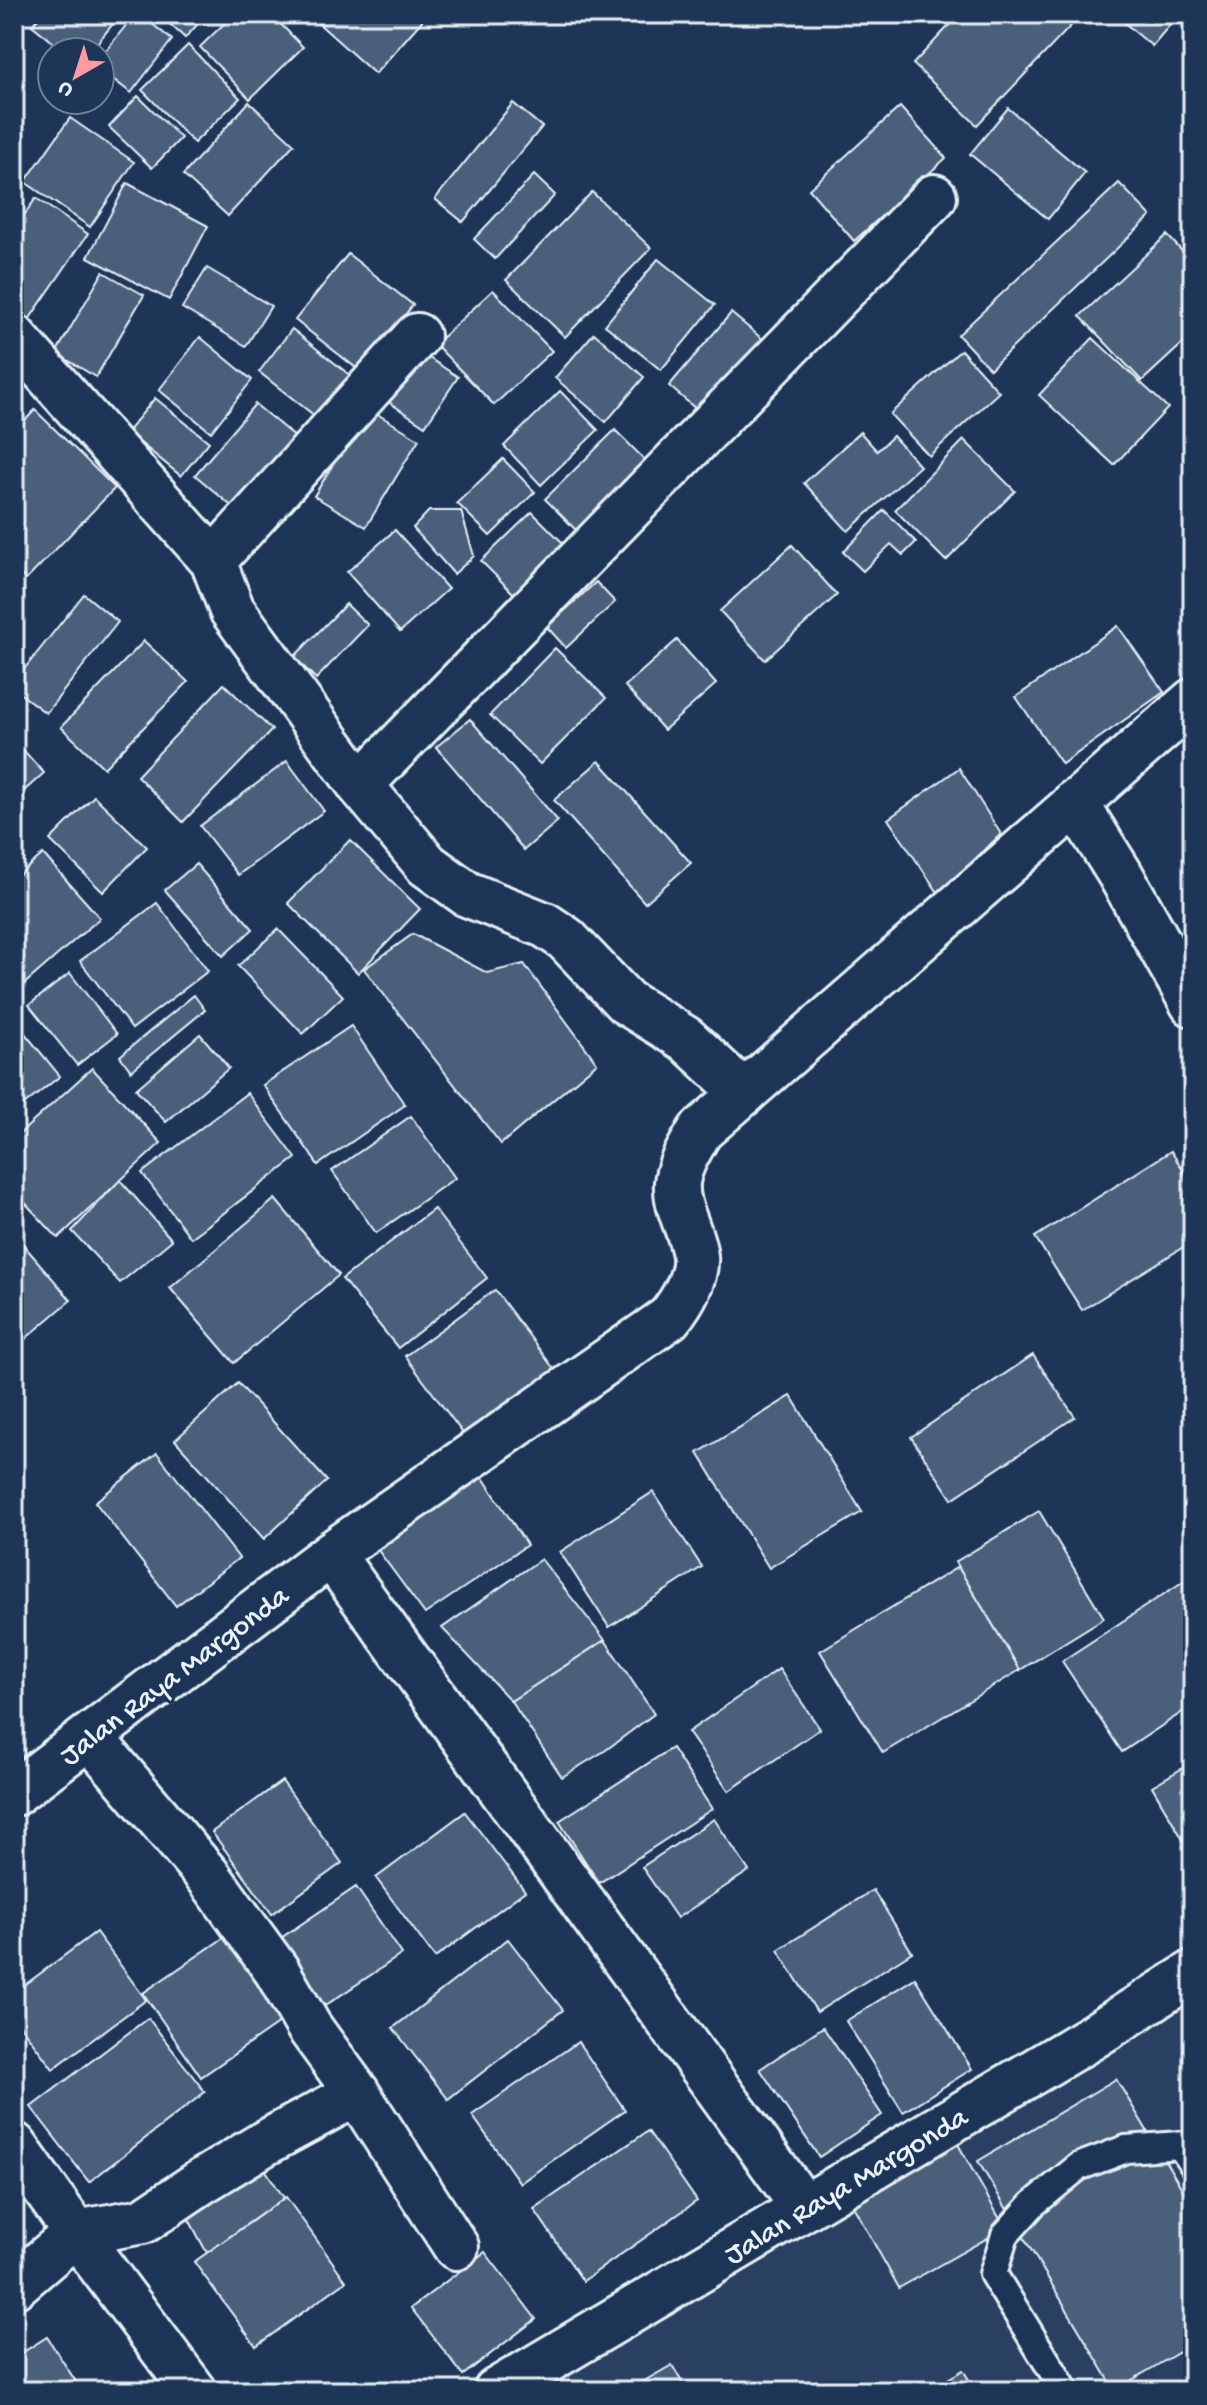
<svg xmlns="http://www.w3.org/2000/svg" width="1207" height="2405" font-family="'Gochi Hand',sans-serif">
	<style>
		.built { fill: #2a4162 }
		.building { fill: #495e7a; stroke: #e8f1f8; stroke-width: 2 }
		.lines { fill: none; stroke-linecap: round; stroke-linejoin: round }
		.service-casing { stroke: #e8f1f8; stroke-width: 32 }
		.minor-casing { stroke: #e8f1f8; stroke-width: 50 }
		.service { stroke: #1d3557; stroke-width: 26 }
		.minor { stroke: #1d3557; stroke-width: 44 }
		.labels { text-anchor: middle; stroke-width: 6; stroke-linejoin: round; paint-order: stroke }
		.street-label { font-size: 30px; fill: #e8f1f8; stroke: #1d3557 }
	</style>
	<rect width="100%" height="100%" fill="#1d3557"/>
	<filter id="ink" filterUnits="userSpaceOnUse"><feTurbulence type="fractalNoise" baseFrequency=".0125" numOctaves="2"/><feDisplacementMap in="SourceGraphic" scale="16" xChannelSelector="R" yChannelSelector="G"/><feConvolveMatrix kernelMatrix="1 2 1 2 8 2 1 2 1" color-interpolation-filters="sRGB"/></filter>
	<g filter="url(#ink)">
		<path class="built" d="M1193 1990V2391H517Z"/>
		<g class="building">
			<path d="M41 14H121L90 52H65L32 25Z"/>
			<path d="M135 14H140L172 40 131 93 100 69V58Z"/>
			<path d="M159 14H207L185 38Z"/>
			<path d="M234 14H271L303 47 250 99 200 47Z"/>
			<path d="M308 14H428L375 74Z"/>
			<path d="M960 14H1082L977 125 913 64Z"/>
			<path d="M1114 14H1179L1152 46Z"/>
			<path d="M188 45 240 98 194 143 142 90Z"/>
			<path d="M138 96 181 138 152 168 109 127Z"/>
			<path d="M249 102 294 144 228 216 183 175Z"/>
			<path d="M513 103 542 127 463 222 435 199Z"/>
			<path d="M900 107 946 158 854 241 809 189Z"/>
			<path d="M1008 108 1085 173 1048 219 970 154Z"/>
			<path d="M70 118 134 162 90 227 25 182Z"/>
			<path d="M534 175 555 195 495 259 474 239Z"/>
			<path d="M127 183 208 226 169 300 88 257Z"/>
			<path d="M1119 183 1151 216 990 369 958 335Z"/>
			<path d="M592 192 651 248 565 337 506 280Z"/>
			<path d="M36 198 88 234 28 321 14 311V230Z"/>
			<path d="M1167 235 1193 263V334L1142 381 1080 316Z"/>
			<path d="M348 254 413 305 360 371 295 320Z"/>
			<path d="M658 259 715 305 661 370 605 325Z"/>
			<path d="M207 268 271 306 246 346 182 308Z"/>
			<path d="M103 272 144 295 96 377 56 353Z"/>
			<path d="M493 290 552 351 494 405 435 344Z"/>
			<path d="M731 313 766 342 703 415 669 386Z"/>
			<path d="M292 329 362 385 329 427 259 372Z"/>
			<path d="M594 333 644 377 606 422 555 378Z"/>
			<path d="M200 337 252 380 211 432 159 390Z"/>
			<path d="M1093 338 1168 408 1114 465 1039 395Z"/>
			<path d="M961 350 999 392 929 456 890 414Z"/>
			<path d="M420 352 458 377 425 426 387 401Z"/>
			<path d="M560 391 598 430 541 485 504 446Z"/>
			<path d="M155 398 209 442 181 476 127 432Z"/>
			<path d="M255 404 296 438 236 510 195 475Z"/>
			<path d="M367 408 419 439 366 527 314 496Z"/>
			<path d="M35 410 115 488 26 580 14 568V432Z"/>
			<path d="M615 430 658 473 588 542 545 499Z"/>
			<path d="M860 432 877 451 893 436 920 466 848 531 804 483Z"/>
			<path d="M964 440 1015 491 946 561 895 510Z"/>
			<path d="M503 459 535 492 490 536 457 503Z"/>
			<path d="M884 510 916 542 903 555 891 544 863 571 843 552Z"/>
			<path d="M429 511H461L474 556 454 574 413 528Z"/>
			<path d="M532 512 576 556 526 606 481 561Z"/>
			<path d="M395 530 448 589 400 632 347 572Z"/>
			<path d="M792 545 837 595 765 660 720 611Z"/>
			<path d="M596 582 615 602 566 648 547 627Z"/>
			<path d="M84 594 118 622 46 713 14 689V682Z"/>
			<path d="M346 604 368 625 316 679 294 657Z"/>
			<path d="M1118 626 1164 692 1062 764 1016 697Z"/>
			<path d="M677 640 716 684 664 730 625 686Z"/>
			<path d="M144 641 188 682 104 768 61 727Z"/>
			<path d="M555 648 606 698 540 764 490 715Z"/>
			<path d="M224 684 272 730 183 822 137 776Z"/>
			<path d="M470 719 558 821 524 850 436 747Z"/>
			<path d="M14 740 44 773 14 800Z"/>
			<path d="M287 761 324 811 238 875 200 826Z"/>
			<path d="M599 761 691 863 645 903 554 800Z"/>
			<path d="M959 768 1001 834 939 894 888 819Z"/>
			<path d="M94 796 147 847 103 892 50 840Z"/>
			<path d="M350 840 420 909 358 973 288 903Z"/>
			<path d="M43 854 100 918 14 993V879Z"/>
			<path d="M196 864 253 929 223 956 165 890Z"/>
			<path d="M157 903 208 971 132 1029 80 961Z"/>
			<path d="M278 929 343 996 303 1034 238 966Z"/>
			<path d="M413 934 487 973 524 964 597 1063 501 1144 364 969Z"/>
			<path d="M70 973 117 1034 77 1065 29 1005Z"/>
			<path d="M194 995 205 1010 131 1071 120 1056Z"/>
			<path d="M14 1020 60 1076 14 1113Z"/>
			<path d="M351 1026 405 1105 318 1165 263 1085Z"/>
			<path d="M200 1034 229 1068 166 1122 136 1089Z"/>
			<path d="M92 1068 161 1143 58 1238 14 1191V1139Z"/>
			<path d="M247 1093 296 1158 191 1238 142 1173Z"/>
			<path d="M411 1116 455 1178 376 1233 332 1171Z"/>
			<path d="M1171 1151 1193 1186V1241L1082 1310 1035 1237Z"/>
			<path d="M120 1180 172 1240 120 1283 72 1231Z"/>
			<path d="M275 1199 339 1275 234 1363 170 1288Z"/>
			<path d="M434 1209 487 1278 398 1348 342 1279Z"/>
			<path d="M14 1234 71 1300 16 1347 14 1345Z"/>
			<path d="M495 1290 557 1373 468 1440 405 1356Z"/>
			<path d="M1033 1355 1075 1417 952 1499 911 1437Z"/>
			<path d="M238 1383 327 1481 264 1539 175 1440Z"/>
			<path d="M791 1396 862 1512 769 1568 698 1453Z"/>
			<path d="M157 1453 239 1558 176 1606 95 1502Z"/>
			<path d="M476 1467 527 1545 425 1614 369 1538Z"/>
			<path d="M653 1492 702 1567 609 1627 560 1552Z"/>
			<path d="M1039 1511 1104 1618 1020 1670 955 1562Z"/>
			<path d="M541 1559 605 1640 511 1701 442 1628Z"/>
			<path d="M958 1567 1020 1670 883 1753 820 1651Z"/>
			<path d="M1193 1575V1705L1122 1752 1062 1661Z"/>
			<path d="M605 1640 654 1714 606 1750 562 1777 511 1701Z"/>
			<path d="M779 1669 820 1729 729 1791 688 1732Z"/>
			<path d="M672 1748 712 1809 599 1883 559 1821Z"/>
			<path d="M1193 1762V1857L1152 1786Z"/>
			<path d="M282 1781 342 1863 272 1914 212 1832Z"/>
			<path d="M465 1812 525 1891 435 1958 376 1878Z"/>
			<path d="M714 1819 749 1871 677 1918 642 1867Z"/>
			<path d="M356 1887 402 1954 320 2009 275 1942Z"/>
			<path d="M873 1890 912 1952 817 2012 778 1950Z"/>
			<path d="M96 1932 146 2000 53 2069 14 2017V1993Z"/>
			<path d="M225 1937 282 2021 201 2077 143 1993Z"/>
			<path d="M508 1939 563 2010 448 2099 393 2028Z"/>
			<path d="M915 1978 972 2069 903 2112 846 2021Z"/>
			<path d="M148 2018 205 2092 89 2182 31 2107Z"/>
			<path d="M823 2027 882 2115 819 2157 760 2069Z"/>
			<path d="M578 2042 625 2110 520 2183 472 2115Z"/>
			<path d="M1116 2079 1193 2207V2344L1115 2390 978 2161Z"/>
			<path d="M648 2131 697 2201 583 2281 534 2209Z"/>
			<path d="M954 2137 1005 2228 899 2288 848 2197Z"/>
			<path d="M259 2160 284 2198 207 2253 185 2212Z"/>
			<path d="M286 2197 346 2281 256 2346 194 2262Z"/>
			<path d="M485 2252 536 2319 463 2375 411 2308Z"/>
			<path d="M47 2337 82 2391H14V2358Z"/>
			<path d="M672 2365 687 2391H627Z"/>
			<path d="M963 2370 976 2391H928Z"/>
		</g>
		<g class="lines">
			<defs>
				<path id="service" d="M1065 2391 993 2274 1005 2235 1033 2204 1078 2167 1126 2149 1180 2145 1193 2164"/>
				<g id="minor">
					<path d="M14 337 213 561 232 610 360 785 427 865 467 894 545 925 566 939 626 1002 686 1039 744 1093"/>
					<path d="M213 561 417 336"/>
					<path d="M360 785 934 197"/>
					<path d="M1075 802 1120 874 1193 1004"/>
					<path d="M331 1554 804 2208"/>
					<path d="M14 1793 331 1554 669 1318C682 1302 697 1277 695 1256 692 1230 675 1209 677 1183 679 1164 691 1147 700 1131L1193 701"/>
					<path d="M357 2093 456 2247"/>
					<path d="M14 2145 76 2233 194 2391"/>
					<path d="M14 2286 76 2233 143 2221 201 2182 265 2143 357 2093 309 2027 277 1971 209 1877 90 1737"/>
					<path d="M496 2391 1092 2037 1193 1973"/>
				</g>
			</defs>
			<use href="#service" class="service-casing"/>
			<use href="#minor" class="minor-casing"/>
			<use href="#service" class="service"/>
			<use href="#minor" class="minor"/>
		</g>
	</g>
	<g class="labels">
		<g class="street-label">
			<text transform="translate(173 1674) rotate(-37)" y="10">Jalan Raya Margonda</text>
			<text transform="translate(845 2184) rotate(-31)" y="10">Jalan Raya Margonda</text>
		</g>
	</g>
	<rect width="1207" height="2405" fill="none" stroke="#1d3557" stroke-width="48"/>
	<rect x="24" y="24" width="1159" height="2357" fill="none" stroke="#e8f1f8" stroke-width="3" filter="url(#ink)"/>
	<g transform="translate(76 76) rotate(219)"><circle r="38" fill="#1d3557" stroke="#6e8097" stroke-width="2"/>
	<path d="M0-6L14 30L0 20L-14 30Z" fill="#ff9aa2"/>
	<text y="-12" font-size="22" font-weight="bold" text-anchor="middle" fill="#e8f1f8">U</text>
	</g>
</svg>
